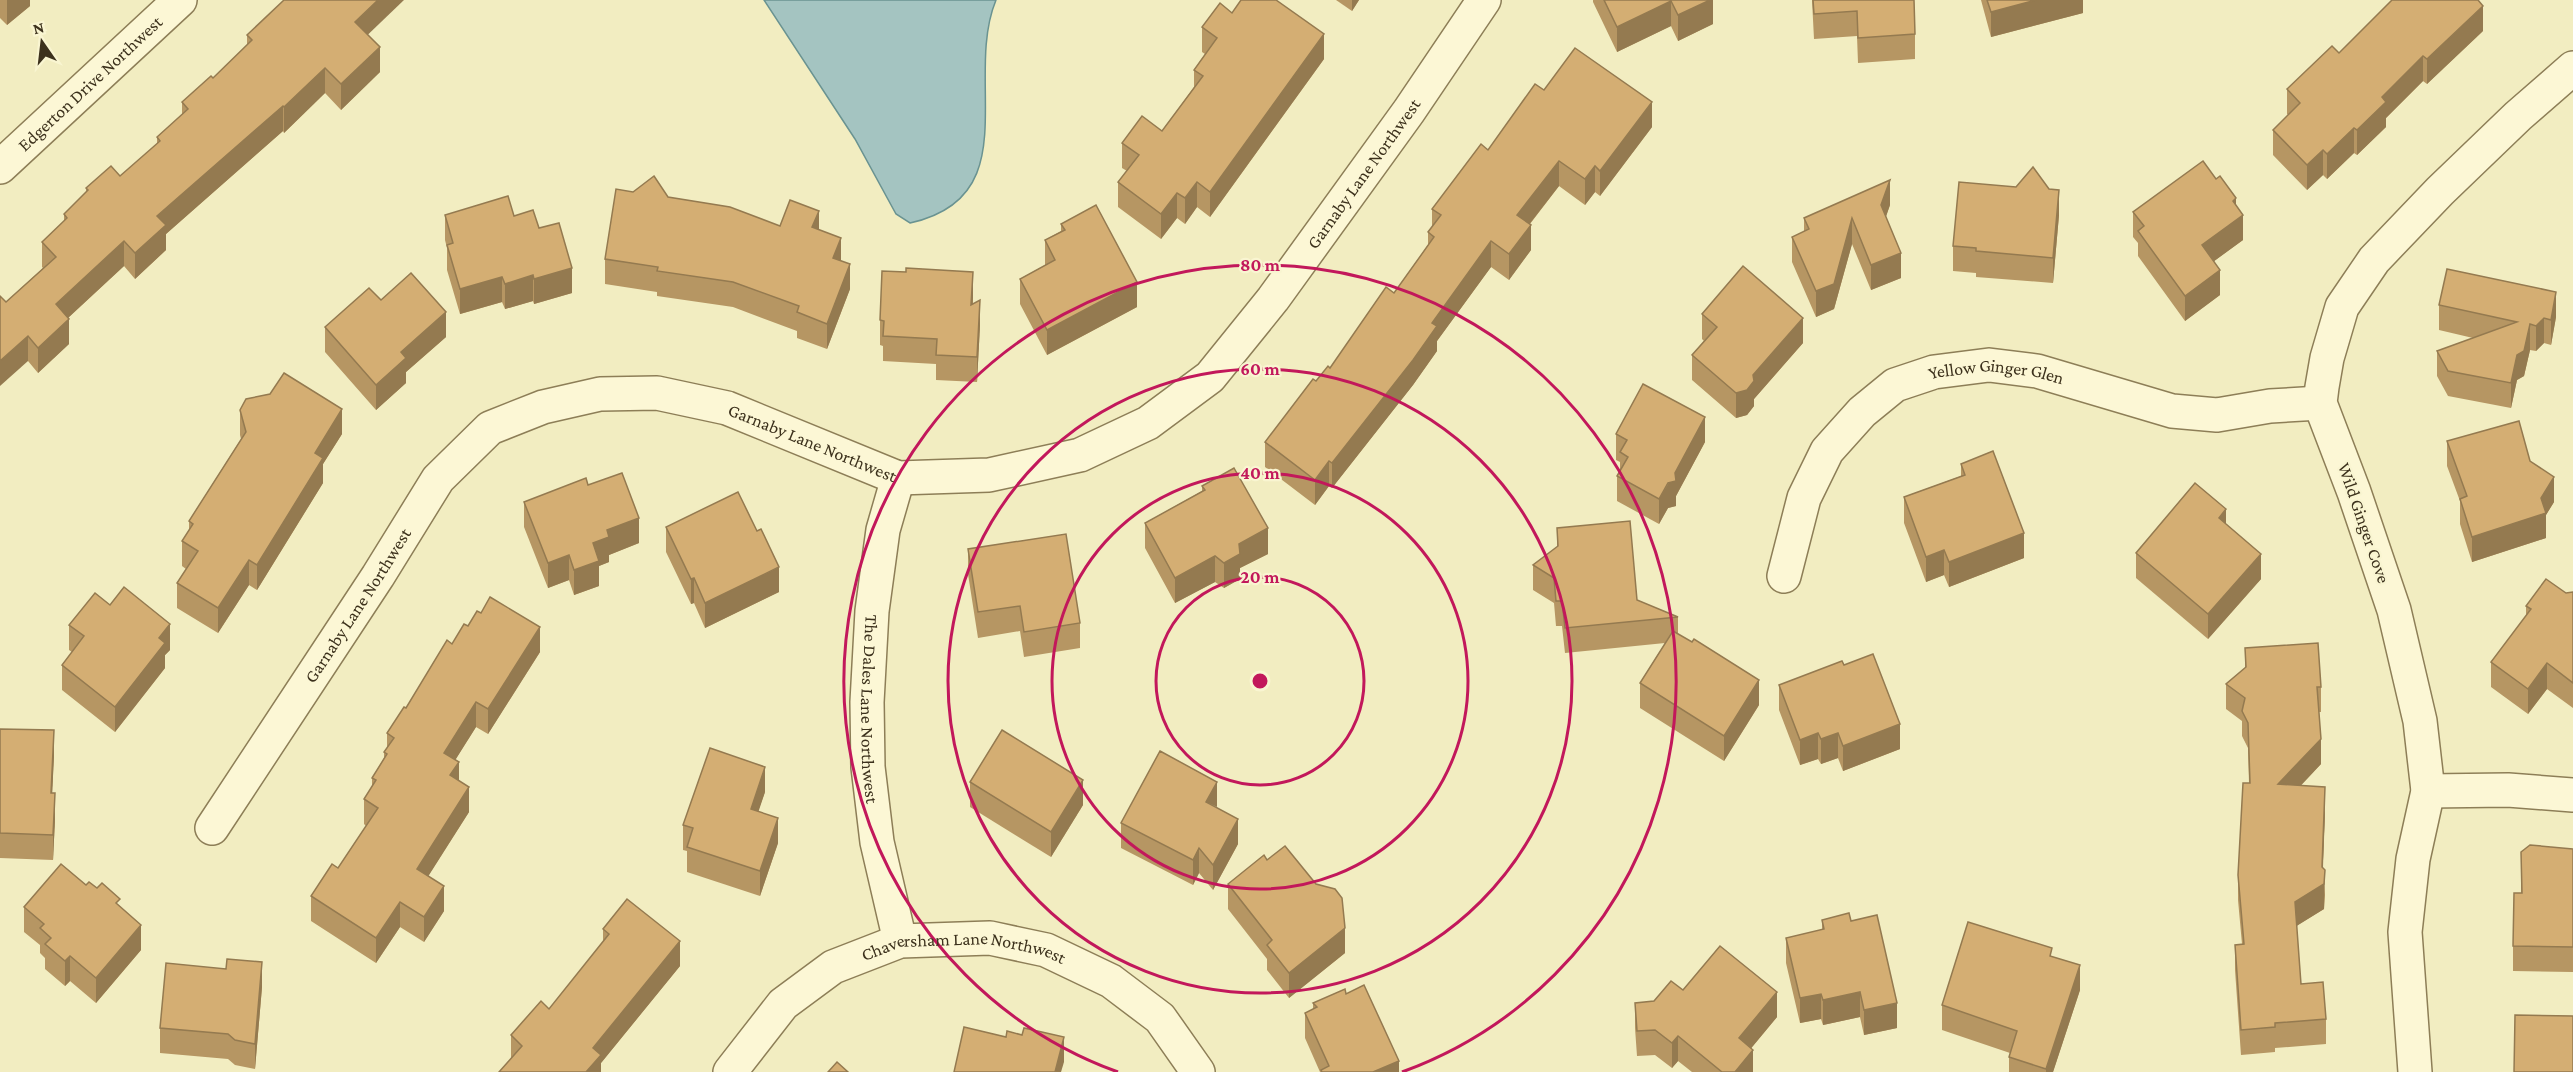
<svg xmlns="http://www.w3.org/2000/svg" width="2573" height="1072" font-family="'Crimson Pro',serif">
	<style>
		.water { fill: #a4c4c1; stroke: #6a9391; stroke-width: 1.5 }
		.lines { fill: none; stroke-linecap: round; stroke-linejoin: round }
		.minor-casing { stroke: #8d7e57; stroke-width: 36 }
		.minor { stroke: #fcf7d5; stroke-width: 33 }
		.wall { fill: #b69663 }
		.shaded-wall { fill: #947a50 }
		.building { fill: #d4ae73; stroke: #947a50; stroke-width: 1.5 }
		.ring { fill: none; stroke: #c2185b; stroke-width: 3 }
		.labels { text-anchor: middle; stroke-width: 4.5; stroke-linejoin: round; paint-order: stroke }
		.street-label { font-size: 18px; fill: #3c311c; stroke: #f9f5d1 }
		.centre { fill: #c2185b; stroke: #f9f5d1; stroke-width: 3 }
		.ring-label { font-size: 18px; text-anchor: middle; font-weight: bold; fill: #c2185b; stroke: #f9f5d1; stroke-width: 4.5; stroke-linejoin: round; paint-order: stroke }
	</style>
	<rect width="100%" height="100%" fill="#f2edc1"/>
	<path class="water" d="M764 0H996C963 80 1028 197 910 223L896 214 855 139Z"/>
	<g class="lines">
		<defs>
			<g id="minor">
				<path id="s1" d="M0 167 180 0"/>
				<path id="s2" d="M898 478 883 530 872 611 867 702 868 767 877 842 900 941"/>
				<path id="s3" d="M1784 576 1804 498 1827 451 1862 412 1895 385 1934 372 1989 365 2037 371 2172 411 2217 415 2270 406 2320 403"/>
				<path d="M2428 791 2508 790 2573 795"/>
				<path id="s4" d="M212 828 378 576 438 479 490 428 543 407 600 394 657 393 727 408 898 478 989 475 1080 455 1148 423 1210 377 1273 299 1409 111 1484 0"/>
				<path id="s5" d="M730 1072 783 1004 833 967 900 941 990 938 1046 950 1111 981 1160 1018 1198 1072"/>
				<path d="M2415 1072 2405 932 2413 859 2428 791 2420 721 2394 610 2354 492 2320 403 2322 387 2327 358 2342 307 2374 260 2440 191 2518 116 2573 68"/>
			</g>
		</defs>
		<use href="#minor" class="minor-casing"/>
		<use href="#minor" class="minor"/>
	</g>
	<g class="wall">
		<path d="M0 0H30V6L7 25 0 18Z"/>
		<path d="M1336 0H1359L1352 11Z"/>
		<path d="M1593 0H1713V24L1678 41 1671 26 1617 52 1593 2Z"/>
		<path d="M1812 0H1914L1915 34V59L1858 63 1857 36 1814 39Z"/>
		<path d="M1981 0H2083V13L1991 37Z"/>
		<path d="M1232 13 1324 59 1210 217 1197 207 1185 224 1177 218 1161 239 1118 207V182L1127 171 1122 168V143L1162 131 1194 87V70L1205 54 1202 52V27Z"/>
		<path d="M2483 31 2427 84 2423 81 2386 118V127L2357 155 2354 153 2327 179 2323 175 2307 190 2273 155V130L2288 115 2287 114V89Z"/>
		<path d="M247 35H368L380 72 341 110 325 93 284 133 283 131 166 234V250L135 279 124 266 68 318 69 344 38 373 28 361 6 302 43 268 42 267V242L64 221V214L86 192V188L120 176 157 144V137L182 115V102L213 78 247 45Z"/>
		<path d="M1544 90 1652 127 1600 196 1595 192 1585 205 1559 186 1530 224 1531 250 1509 280 1491 267 1437 341V351L1413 385 1332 488 1329 486 1315 505 1265 467V442L1316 381 1330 368 1394 293 1428 245V232L1432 227V209Z"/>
		<path d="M2016 187 2049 189 2059 215 2053 283 1976 277V273L1953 271V246Z"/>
		<path d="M668 197 780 226 819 230 841 260 850 289 827 349 797 338V331L733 307 657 296V292L605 284V259Z"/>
		<path d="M1890 205 1886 216 1901 278 1871 290 1852 244 1834 309 1816 317 1792 262V237L1804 232V218Z"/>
		<path d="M2236 206 2243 240 2214 261 2220 295 2185 321 2138 256V243L2133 237V212Z"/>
		<path d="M445 215 514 216 539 228 572 293 534 304 533 301 505 309 502 302 460 314 447 270V248L445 240Z"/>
		<path d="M1061 224 1137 307 1047 355 1020 304V279L1045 265V240L1061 231Z"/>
		<path d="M973 297V304L980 325 977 382 936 380V364L883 361V346L880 345V320Z"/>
		<path d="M381 300 446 337 406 372V383L376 410 325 352V327Z"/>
		<path d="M2439 305 2556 317 2551 345 2544 343 2536 351 2530 350 2524 376 2517 380 2511 408 2448 396 2437 376V351L2473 338 2439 330Z"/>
		<path d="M1702 314 1803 343 1754 399V406L1747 415 1736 418 1692 380V355L1704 341 1702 339Z"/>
		<path d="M240 410 342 434 323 464V483L257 590 249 585 218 633 177 608V583L186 569 182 566V541L189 530V521L241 439 240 435Z"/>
		<path d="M1616 434 1705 442 1676 496V506L1668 508 1659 524 1617 501V476L1620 472V462L1616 460Z"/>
		<path d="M2447 441 2530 461 2554 502 2546 515V538L2472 562 2460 524V501L2447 466Z"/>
		<path d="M1961 464 2024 558 1949 587 1944 575 1926 582 1904 523V497L1961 476Z"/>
		<path d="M588 485 639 543 609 555V562L599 566V586L574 595 569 580 548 588 524 527V502Z"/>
		<path d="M1202 486 1268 554 1240 568V579L1224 588 1215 582 1175 603 1145 548V523L1202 491Z"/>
		<path d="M2226 524 2261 579 2208 639 2136 578V553Z"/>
		<path d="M666 527 779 592 705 628 694 603 691 604 666 552Z"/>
		<path d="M1557 528 1637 600 1678 617V634L1759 705 1724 761 1640 708V683L1665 643 1565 653 1562 626H1556L1554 603 1533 590V565L1557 548Z"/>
		<path d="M968 549 1080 623V648L1024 657 1020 631 978 638 968 574Z"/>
		<path d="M2573 592V708L2547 689 2528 714 2491 687V662L2526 616V606Z"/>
		<path d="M110 605 170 650 165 655V668L115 732 62 690V665L72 652 69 650V625Z"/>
		<path d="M468 626 540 652 488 734 476 727 455 760 459 780 469 812 428 876 444 911 424 942 400 927 376 963 311 921V896L338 868 366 826 364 824V799L372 787V778L384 758V752L387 749V733L406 708 452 644Z"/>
		<path d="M2245 648 2321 687V712H2319L2321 764 2300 786 2325 812 2323 868 2325 895 2324 909 2296 926 2301 984 2326 1019V1044L2275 1048V1052L2241 1055 2235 970V945L2242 944 2238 900V875L2249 783 2248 748 2242 736V721L2226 709V684L2245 668Z"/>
		<path d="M1844 665 1900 749 1843 771 1838 758 1821 764 1818 759 1800 765 1779 710V685Z"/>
		<path d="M0 729 54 755 52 793 55 819 53 860 0 858Z"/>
		<path d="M970 782 1083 805 1051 857 970 807Z"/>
		<path d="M765 792 758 811 778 843 760 896 687 872V851L683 850V825Z"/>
		<path d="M1217 808 1238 844 1213 890 1199 873 1193 885 1121 848V823Z"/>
		<path d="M2573 849V972L2513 971V946L2521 893V852Z"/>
		<path d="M1267 860 1345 953 1289 998 1267 970V959L1228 909V884Z"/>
		<path d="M86 885 120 906 141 950 96 1003 70 981 65 986 45 969V958L40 953V945L24 932V907Z"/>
		<path d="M1822 920 1851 921 1897 1028 1864 1035 1860 1017 1823 1025 1821 1019 1800 1023 1786 963V938L1822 930Z"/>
		<path d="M603 929 680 966 601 1063V1072L511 1059V1035L549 1009 603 943Z"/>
		<path d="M2052 956 2080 990 2053 1072H2009V1057L2010 1053 1942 1030V1005Z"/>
		<path d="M262 987 255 1069 235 1065 228 1059 160 1053V1028Z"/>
		<path d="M1683 990 1777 1017 1751 1048 1753 1072H1692L1678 1061 1672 1068 1655 1055 1637 1056 1635 1028V1003L1654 1001Z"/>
		<path d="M1346 994 1399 1072H1320L1305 1038V1013L1313 1009V1003Z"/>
	</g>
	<g class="shaded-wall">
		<path d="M7 0H30V6L7 25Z"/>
		<path d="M378 0H404L355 47V22Z"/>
		<path d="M1352 0H1359L1352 11Z"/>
		<path d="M1710 0H1713V24L1678 41V15Z"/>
		<path d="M2036 0H2083V13L1991 37V12Z"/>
		<path d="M1671 1V26L1617 52V27Z"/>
		<path d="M2483 6V31L2427 84V59Z"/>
		<path d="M1324 34V59L1210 217V192Z"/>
		<path d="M380 47V72L341 110V84Z"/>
		<path d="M2423 56V81L2386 118V127L2357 155V130L2382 97Z"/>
		<path d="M325 68V93L284 133V107Z"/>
		<path d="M1652 102V127L1600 196V171Z"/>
		<path d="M283 106V131L166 234V250L135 279V253L157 216Z"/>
		<path d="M2354 128V153L2327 179V154Z"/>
		<path d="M2323 150V175L2307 190V165Z"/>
		<path d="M1559 161V186L1517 240V215Z"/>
		<path d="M1595 166V192L1585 205V179Z"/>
		<path d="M1890 180V205L1881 231V205Z"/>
		<path d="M1197 182V207L1185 224V198Z"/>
		<path d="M2059 190V215L2053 283V258Z"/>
		<path d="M1177 193V218L1161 239V214Z"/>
		<path d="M2236 198V220L2243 215V240L2202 270V245L2233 201Z"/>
		<path d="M819 211V236L812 227Z"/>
		<path d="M1852 218V244L1834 309 1816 317V291Z"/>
		<path d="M1531 225V250L1509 280V254Z"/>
		<path d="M841 238V263L833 258Z"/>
		<path d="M124 241V266L56 329V304Z"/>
		<path d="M1491 241V267L1437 341V351L1413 385 1332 488V463L1432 323Z"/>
		<path d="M1901 253V278L1871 290V265Z"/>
		<path d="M850 264V289L827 349V324Z"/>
		<path d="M572 268V293L534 304V279Z"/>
		<path d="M2220 270V295L2185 321V296Z"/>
		<path d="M973 272V297L971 330V305Z"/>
		<path d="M533 275V301L505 309V284Z"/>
		<path d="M502 277V302L460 314V289Z"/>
		<path d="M1137 282V307L1047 355V330Z"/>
		<path d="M2556 292V317L2551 345V320Z"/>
		<path d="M980 300V325L977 382V357Z"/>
		<path d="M446 312V337L406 372V383L376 410V385L401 352Z"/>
		<path d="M1803 318V343L1754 399V406L1747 415 1736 418V393L1753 375Z"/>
		<path d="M2544 318V343L2536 351V326Z"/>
		<path d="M69 319V344L38 373V348Z"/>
		<path d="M2530 324V350L2524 376 2517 380 2511 408V383L2517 355Z"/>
		<path d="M28 336V361L0 386V361Z"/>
		<path d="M342 409V434L323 464V483L257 590V565L315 453Z"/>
		<path d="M1705 417V442L1676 496V506L1668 508 1659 524V499L1675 473Z"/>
		<path d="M1329 461V486L1315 505V480Z"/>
		<path d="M2554 477V502L2546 515V538L2472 562V537L2541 498Z"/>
		<path d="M2226 509V534L2219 518Z"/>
		<path d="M639 518V543L609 555V562L599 566V586L574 595V570L593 543 607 530Z"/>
		<path d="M1268 528V554L1240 568V579L1224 588V563L1239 544Z"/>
		<path d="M2024 533V558L1949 587V562Z"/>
		<path d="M1944 550V575L1926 582V557Z"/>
		<path d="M2261 554V579L2208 639V614Z"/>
		<path d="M569 555V580L548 588V563Z"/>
		<path d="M1215 556V582L1175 603V578Z"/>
		<path d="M249 560V585L218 633V608Z"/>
		<path d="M779 567V592L705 628V603Z"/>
		<path d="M694 578V603L691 604V579Z"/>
		<path d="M170 624V650L165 655V668L115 732V707L159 638Z"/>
		<path d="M540 627V652L488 734V709Z"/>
		<path d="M2547 663V689L2528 714V689Z"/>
		<path d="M1759 680V705L1724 761V736Z"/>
		<path d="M476 702V727L444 778V753Z"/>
		<path d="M1900 724V749L1843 771V746Z"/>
		<path d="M54 730V755L51 819V793Z"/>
		<path d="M1818 733V759L1800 765V740Z"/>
		<path d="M1838 733V758L1821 764V739Z"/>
		<path d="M2321 739V764L2278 810V784Z"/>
		<path d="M459 762V787L450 775Z"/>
		<path d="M765 767V792L751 834V809Z"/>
		<path d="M1083 780V805L1051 857V832Z"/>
		<path d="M1217 782V807L1206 802Z"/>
		<path d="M469 787V812L417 894V869Z"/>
		<path d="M2325 787V812L2322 885 2325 870 2324 909 2295 927V902L2322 867Z"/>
		<path d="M55 793V819L53 860V835Z"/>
		<path d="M778 818V843L760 896V871Z"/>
		<path d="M1238 819V844L1213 890V865Z"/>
		<path d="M1199 848V873L1193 885V860Z"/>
		<path d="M444 886V911L424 942V917Z"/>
		<path d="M400 902V927L376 963V938Z"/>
		<path d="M141 925V950L96 1003V978Z"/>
		<path d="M1345 928V953L1289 998V973Z"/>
		<path d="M680 941V966L601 1063V1072H586L593 1048Z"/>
		<path d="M70 956V981L65 986V961Z"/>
		<path d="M262 962V987L255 1069V1044Z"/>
		<path d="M2080 965V990L2053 1072H2046V1069Z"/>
		<path d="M1777 992V1017L1739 1063V1038Z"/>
		<path d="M1860 992V1017L1823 1025V1000Z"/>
		<path d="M1821 994V1019L1800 1023V998Z"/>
		<path d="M1897 1003V1028L1864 1035V1010Z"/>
		<path d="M1678 1036V1061L1672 1068V1043Z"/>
		<path d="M1064 1037V1062L1061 1072H1055Z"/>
		<path d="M1753 1050V1072H1735Z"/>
		<path d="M1399 1061V1072H1373Z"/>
	</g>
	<g class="building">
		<path d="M284 0H378L355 22 380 47 341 84 325 68 284 107 283 106 157 216 166 225 135 253 124 241 56 304 69 319 38 348 28 336 0 361V296L6 302 56 257 42 242 67 218 64 214 88 190 86 188 111 166 120 176 160 141 157 137 188 109 182 102 211 76 213 78 252 40 247 35Z"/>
		<path d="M1241 0H1276L1324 34 1210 192 1197 182 1185 198 1177 193 1161 214 1118 182 1139 155 1122 143 1142 116 1162 131 1203 76 1194 70 1217 38 1202 27 1220 3 1232 13Z"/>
		<path d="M1604 0H1710L1678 15 1671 1 1617 27Z"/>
		<path d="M1813 0H1914L1915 34 1858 38 1857 11 1814 14Z"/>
		<path d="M1987 0H2036L1991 12Z"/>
		<path d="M2392 0H2478L2483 6 2427 59 2423 56 2382 97 2386 102 2357 130 2354 128 2327 154 2323 150 2307 165 2273 130 2300 103 2287 89 2332 46 2339 53Z"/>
		<path d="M1575 48 1652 102 1600 171 1595 166 1585 179 1559 161 1517 215 1531 225 1509 254 1491 241 1432 323 1437 326 1413 360 1332 463 1329 461 1315 480 1265 442 1313 379 1316 381 1328 366 1330 368 1386 287 1394 293 1434 237 1428 232 1441 215 1432 209 1481 144 1488 150 1535 84 1544 90Z"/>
		<path d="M2203 161 2216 179 2220 176 2236 198 2233 201 2243 215 2202 245 2220 270 2185 296 2138 231 2144 226 2133 212Z"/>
		<path d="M2033 167 2049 189 2059 190 2053 258 1976 251V248L1953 246 1959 182 2016 187Z"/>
		<path d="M654 176 668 197 730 207 780 226 790 200 819 211 812 227 841 238 833 258 850 264 827 324 797 312 799 306 733 282 657 271 658 267 605 259 616 189 633 192Z"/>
		<path d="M1890 180 1881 205 1901 253 1871 265 1852 218 1834 284 1816 291 1792 237 1809 229 1804 218Z"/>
		<path d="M508 196 514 216 533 210 539 228 559 223 572 268 534 279 533 275 505 284 502 277 460 289 447 245 453 243 445 215Z"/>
		<path d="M1096 205 1137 282 1047 330 1020 279 1055 260 1045 240 1065 230 1061 224Z"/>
		<path d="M1743 266 1803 318 1753 375 1754 381 1747 390 1736 393 1692 355 1717 327 1702 314Z"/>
		<path d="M906 268 973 272 971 305 980 300 977 357 936 355 937 339 883 336 884 321 880 320 882 271 906 272Z"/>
		<path d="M2447 269 2556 292 2551 320 2544 318 2536 326 2530 324 2524 351 2517 355 2511 383 2448 371 2437 351 2517 322 2439 305Z"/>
		<path d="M411 273 446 312 401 352 406 358 376 385 325 327 369 288 381 300Z"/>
		<path d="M284 373 342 409 315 453 323 458 257 565 249 560 218 608 177 583 198 551 182 541 193 524 189 521 246 432 240 410 246 399 270 394Z"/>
		<path d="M1643 384 1705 417 1675 473 1676 481 1668 483 1659 499 1617 476 1628 457 1620 452 1627 440 1616 434Z"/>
		<path d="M2519 421 2530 461 2554 477 2541 498 2546 513 2472 537 2460 499 2467 496 2447 441Z"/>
		<path d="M1993 451 2024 533 1949 562 1944 550 1926 557 1904 497 1965 475 1961 464Z"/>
		<path d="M1234 468 1268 528 1239 544 1240 554 1224 563 1215 556 1175 578 1145 523 1205 490 1202 486Z"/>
		<path d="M622 473 639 518 607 530 609 537 593 543 599 561 574 570 569 555 548 563 524 502 586 478 588 485Z"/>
		<path d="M2195 483 2226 509 2219 518 2261 554 2208 614 2136 553Z"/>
		<path d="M738 492 757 531 761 529 779 567 705 603 694 578 691 579 666 527Z"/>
		<path d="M1630 521 1637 600 1678 617 1565 628 1562 601H1556L1554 578 1533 565 1558 546 1557 528Z"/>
		<path d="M1066 534 1080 623 1024 632 1020 606 978 612 968 549Z"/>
		<path d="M2546 579 2566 593 2573 592V683L2547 663 2528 689 2491 662 2531 609 2526 606Z"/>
		<path d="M124 587 170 624 159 638 165 643 115 707 62 665 84 636 69 625 95 593 110 605Z"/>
		<path d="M490 597 540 627 488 709 476 702 444 753 459 762 450 775 469 787 417 869 444 886 424 917 400 902 376 938 311 896 332 864 338 868 378 808 364 799 376 780 372 778 387 754 384 752 394 738 387 733 404 707 406 708 447 640 452 644 464 624 468 626 477 611 481 613Z"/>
		<path d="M1673 631 1692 642 1694 639 1759 680 1724 736 1640 683Z"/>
		<path d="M2318 643 2321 687H2317L2321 739 2278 784 2325 787 2322 867 2325 870 2324 884 2295 902 2301 984 2323 982 2326 1019 2275 1023V1027L2241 1030 2235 945 2244 944 2238 875 2243 783H2250L2248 723 2242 711 2245 698 2226 684 2246 667 2245 648Z"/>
		<path d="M1873 654 1900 724 1843 746 1838 733 1821 739 1818 733 1800 740 1779 685 1842 661 1844 665Z"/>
		<path d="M0 729 54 730 51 793H55L53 835 0 833Z"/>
		<path d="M1002 730 1083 780 1051 832 970 782Z"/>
		<path d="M710 748 765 767 751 809 778 818 760 871 687 847 693 828 683 825Z"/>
		<path d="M1160 751 1217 782 1206 802 1238 819 1213 865 1199 848 1193 860 1121 823Z"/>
		<path d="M2530 845 2573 849V947L2513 946 2514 893H2522L2521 852Z"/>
		<path d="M1285 846 1316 884 1335 889 1342 898 1345 928 1289 973 1267 945 1272 940 1228 884 1264 855 1267 860Z"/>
		<path d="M61 864 86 885 89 882 97 888 102 883 120 899 116 903 141 925 96 978 70 956 65 961 45 944 51 938 40 928 44 924 24 907Z"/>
		<path d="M627 899 680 941 593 1048 601 1055 586 1072H499L522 1046 511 1035 541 1001 549 1009 609 934 603 929Z"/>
		<path d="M1849 913 1851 921 1877 915 1897 1003 1864 1010 1860 992 1823 1000 1821 994 1800 998 1786 938 1824 929 1822 920Z"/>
		<path d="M1968 922 2052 948 2050 956 2080 965 2046 1069 2009 1057 2017 1031 1942 1005Z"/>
		<path d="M1720 946 1777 992 1739 1038 1753 1050 1735 1072H1722L1678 1036 1672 1043 1655 1030 1637 1031 1635 1003 1654 1001 1671 981 1683 990Z"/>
		<path d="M227 959 262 962 255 1044 235 1040 228 1034 160 1028 166 963 226 969Z"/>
		<path d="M1364 985 1399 1061 1373 1072H1322L1321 1070 1329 1066 1305 1013 1317 1007 1313 1003 1345 989 1346 994Z"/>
		<path d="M2515 1015 2573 1016V1072H2514Z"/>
		<path d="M964 1027 1006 1037 1007 1031 1022 1035 1024 1028 1064 1037 1055 1072H954Z"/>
		<path d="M837 1062 848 1072H828Z"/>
	</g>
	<g class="ring">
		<circle cx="1260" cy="681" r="104"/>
		<circle cx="1260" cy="681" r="208"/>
		<circle cx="1260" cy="681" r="312"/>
		<path d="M1118 1072A416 416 0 1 1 1402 1072"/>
	</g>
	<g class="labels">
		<g class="street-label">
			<text dy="6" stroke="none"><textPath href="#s1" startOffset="123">Edgerton Drive Northwest</textPath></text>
			<text dy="6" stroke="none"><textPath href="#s4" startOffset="1509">Garnaby Lane Northwest</textPath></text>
			<text dy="6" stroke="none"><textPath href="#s3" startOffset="332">Yellow Ginger Glen</textPath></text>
			<text dy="6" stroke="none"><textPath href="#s4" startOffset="825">Garnaby Lane Northwest</textPath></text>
			<text transform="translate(2364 523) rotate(71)" y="6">Wild Ginger Cove</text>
			<text dy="6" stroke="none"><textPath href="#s4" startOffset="266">Garnaby Lane Northwest</textPath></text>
			<text dy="6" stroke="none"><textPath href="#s2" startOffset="234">The Dales Lane Northwest</textPath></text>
			<text dy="6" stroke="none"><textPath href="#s5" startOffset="284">Chaversham Lane Northwest</textPath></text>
		</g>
	</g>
	<circle cx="1260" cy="681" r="9" class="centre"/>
	<g class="ring-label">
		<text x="1260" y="271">80 m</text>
		<text x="1260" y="375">60 m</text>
		<text x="1260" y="479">40 m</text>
		<text x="1260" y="583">20 m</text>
	</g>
	<g transform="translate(42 42) rotate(346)" stroke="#f9f5d1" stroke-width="4.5" paint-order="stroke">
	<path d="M0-4.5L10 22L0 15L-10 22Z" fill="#3c311c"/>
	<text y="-9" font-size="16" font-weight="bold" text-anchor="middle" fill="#3c311c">N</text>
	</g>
</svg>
